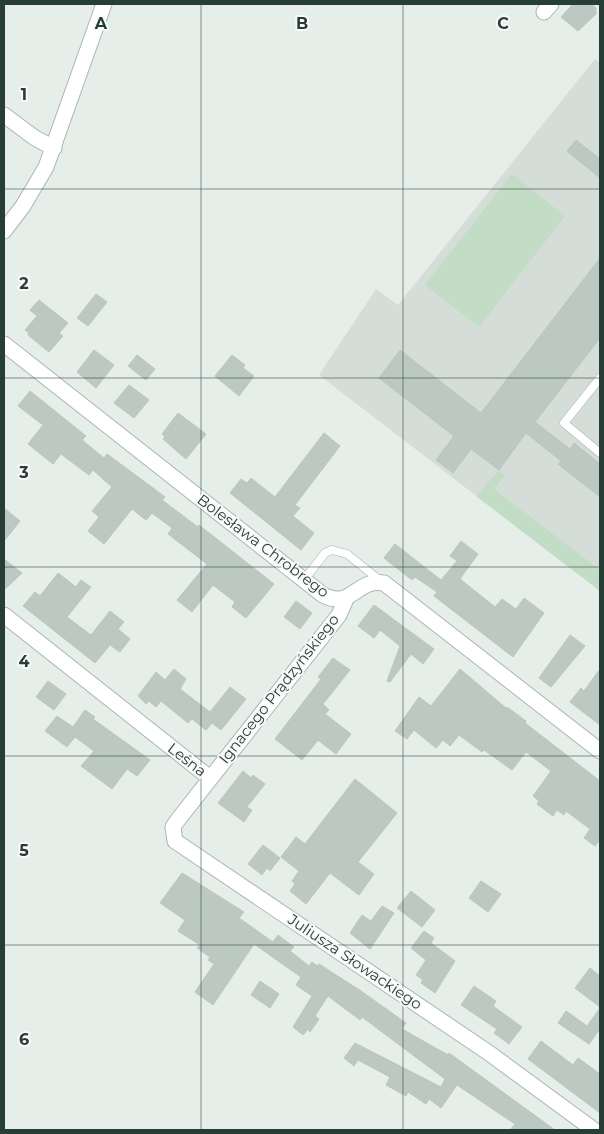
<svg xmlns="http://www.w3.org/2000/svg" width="604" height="1134" font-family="Montserrat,sans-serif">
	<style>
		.built { fill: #d5ddd8 }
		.green { fill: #c2dcc6 }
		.building { fill: #bcc8c2; stroke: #b9c7c0 }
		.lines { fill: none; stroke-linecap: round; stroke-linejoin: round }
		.service-casing { stroke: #a9b6b0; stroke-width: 9 }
		.minor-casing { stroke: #a9b6b0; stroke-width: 17 }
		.service { stroke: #fff; stroke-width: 8 }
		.minor { stroke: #fff; stroke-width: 15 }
		.grid { fill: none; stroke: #273e36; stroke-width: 1; stroke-opacity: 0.55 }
		.labels { text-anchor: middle; stroke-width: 4; stroke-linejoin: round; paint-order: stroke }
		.street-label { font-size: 15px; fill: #273e36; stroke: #f7faf8 }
		.grid-label { font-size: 16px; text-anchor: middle; font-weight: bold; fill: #273e36; stroke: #f7faf8; stroke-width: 4; stroke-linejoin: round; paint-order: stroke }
	</style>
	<rect width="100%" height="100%" fill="#e6eeea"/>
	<path class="built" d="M595 59 600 63V591L319 375 376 289 398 305Z"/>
	<g class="green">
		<path d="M512 174 565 216 479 327 425 285Z"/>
		<path d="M499 470 505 475 494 489 600 570V591L476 496Z"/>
	</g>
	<g class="building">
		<path d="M573 4H591L596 8V14L578 31 561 17Z"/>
		<path d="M576 140 600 159V178L567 151Z"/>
		<path d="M600 258V338L535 422 570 449 574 443 600 464V497L558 464 561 461 526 433 499 470 471 449 453 473 436 460 454 436 379 378 400 350 481 413Z"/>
		<path d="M96 294 107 302 88 326 77 318Z"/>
		<path d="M39 300 68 323 59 333 63 336 49 352 28 335 29 333 25 330 37 316 30 310Z"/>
		<path d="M94 350 114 365 96 388 77 372Z"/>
		<path d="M137 355 155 369 146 380 128 366Z"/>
		<path d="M232 355 245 365 243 368 254 376 239 396 215 376Z"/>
		<path d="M129 385 149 400 134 418 114 403Z"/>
		<path d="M30 391 86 436 82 440 104 458 107 454 149 485 165 497 162 500 198 527 199 525 274 584 246 618 232 607 235 602 213 585 192 612 177 600 207 564 168 534 172 528 152 513 146 520 132 509 104 544 88 531 99 517 92 511 112 487 93 470 89 475 61 454 53 464 28 444 43 425 18 406Z"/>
		<path d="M178 413 206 434 186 459 163 439 165 437 162 434Z"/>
		<path d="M324 433 340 446 295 505 300 508 293 516 314 533 301 550 230 493 241 479 247 483 251 478 275 497Z"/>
		<path d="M4 508 20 521 4 541Z"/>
		<path d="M461 541 478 554 460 579 495 607 502 599 516 609 524 598 544 613 513 657 434 596 437 592 415 577 412 580 384 558 395 544 441 580 457 561 450 556Z"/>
		<path d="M4 559 22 573 4 590Z"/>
		<path d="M58 573 76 587 81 580 91 587 67 617 91 635 110 611 124 622 118 629 130 639 120 652 110 645 95 663 23 606 35 592 40 596Z"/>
		<path d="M296 601 312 613 300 629 284 617Z"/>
		<path d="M374 605 434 649 423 664 411 654 390 682 387 681 400 646 380 630 374 638 358 626Z"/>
		<path d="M570 635 585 646 551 687 539 678Z"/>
		<path d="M333 658 350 670 323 704 329 710 325 714 351 734 336 754 318 740 302 760 275 739 321 679 318 677Z"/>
		<path d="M174 669 186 679 180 689 210 712 230 687 246 699 221 730 212 723 206 730 192 719 188 723 161 701 156 707 149 701 146 704 138 696 156 672 165 680Z"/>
		<path d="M460 669 506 708 507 707 526 721 525 723 600 781V840L595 846 584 838 590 829 566 811 564 815 557 810 553 816 537 804 539 801 533 796 551 771 526 752 512 770 484 750 482 752 459 735 450 746 443 740 436 748 414 730 407 739 395 731 419 697 431 706Z"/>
		<path d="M600 669V725L570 702 581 688 584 691Z"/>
		<path d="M48 681 66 694 54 710 36 697Z"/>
		<path d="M85 710 95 717 93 719 150 760 137 776 127 769 112 789 81 766 94 751 75 737 67 747 45 731 57 716 73 727Z"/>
		<path d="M243 771 251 778 253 775 265 784 247 807 252 810 244 822 218 803Z"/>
		<path d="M355 779 397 813 358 862 374 874 359 895 330 873 306 904 290 891 295 884 292 881 299 871 281 857 296 837 305 844Z"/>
		<path d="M263 845 280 858 270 871 267 868 262 875 248 864Z"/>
		<path d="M182 873 244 912 239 918 273 942 278 935 294 947 290 951 309 966 312 962 317 966 319 964 361 991 406 1023 402 1029 448 1055 449 1053 555 1130H510L515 1124 457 1085 441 1108 429 1099 426 1104 408 1092 406 1096 386 1085 390 1077 358 1060 354 1066 344 1058 355 1043 441 1087 445 1079 362 1017 360 1020 328 996 315 1016 319 1019 310 1032 308 1029 303 1035 293 1027 312 996 296 985 301 977 254 944 213 1005 195 992 214 964 208 960 210 957 197 948 200 945 178 931 185 920 160 903Z"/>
		<path d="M481 881 501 894 488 912 469 898Z"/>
		<path d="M411 891 435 910 422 927 397 908Z"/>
		<path d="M382 906 394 913 370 949 350 933 362 915 371 921Z"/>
		<path d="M424 931 434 938 431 943 455 961 435 993 421 983 423 980 416 975 426 960 411 948Z"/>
		<path d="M590 968 600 976V1007L575 988Z"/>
		<path d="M260 981 279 994 270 1008 251 995Z"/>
		<path d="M474 986 496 1001 493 1006 522 1027 509 1044 494 1033 497 1029 461 1005Z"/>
		<path d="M600 1008V1029L589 1044 558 1023 566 1011 587 1026Z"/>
		<path d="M541 1041 573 1065 578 1058 600 1074V1113L528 1059Z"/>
	</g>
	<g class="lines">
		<defs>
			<g id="service">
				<path d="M600 378 564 423 600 453"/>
				<path d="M304 580 325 553 332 550 347 554 382 582"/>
			</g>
			<g id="minor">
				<path d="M544 12 551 4"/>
				<path d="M4 115 35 138 54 148"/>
				<path d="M4 231 23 206 46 167 104 4"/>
				<path d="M4 344 323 595C352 610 356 578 384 583L600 751"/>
				<path d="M346 599 339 615 177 821 173 827 175 841 489 1053 594 1130"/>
				<path d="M4 615 210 778"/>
			</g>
		</defs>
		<use href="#service" class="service-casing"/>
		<use href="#minor" class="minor-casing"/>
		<use href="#service" class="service"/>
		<use href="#minor" class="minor"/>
	</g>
	<path class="grid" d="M201 4V1130M403 4V1130M4 189H600M4 378H600M4 567H600M4 756H600M4 945H600"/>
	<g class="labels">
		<g class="street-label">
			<text transform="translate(263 546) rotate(37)" y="5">Bolesława Chrobrego</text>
			<text transform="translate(279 689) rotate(-52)" y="5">Ignacego Prądzyńskiego</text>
			<text transform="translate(187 760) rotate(38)" y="5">Leśna</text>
			<text transform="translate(355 962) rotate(34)" y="5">Juliusza Słowackiego</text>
		</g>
	</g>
	<g class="grid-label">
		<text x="101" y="29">A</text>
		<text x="302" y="29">B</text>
		<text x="503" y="29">C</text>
		<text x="24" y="100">1</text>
		<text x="24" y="289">2</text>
		<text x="24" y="478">3</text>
		<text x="24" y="667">4</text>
		<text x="24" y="856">5</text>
		<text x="24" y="1045">6</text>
	</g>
	<rect width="604" height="1134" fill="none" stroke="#273e36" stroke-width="10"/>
</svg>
